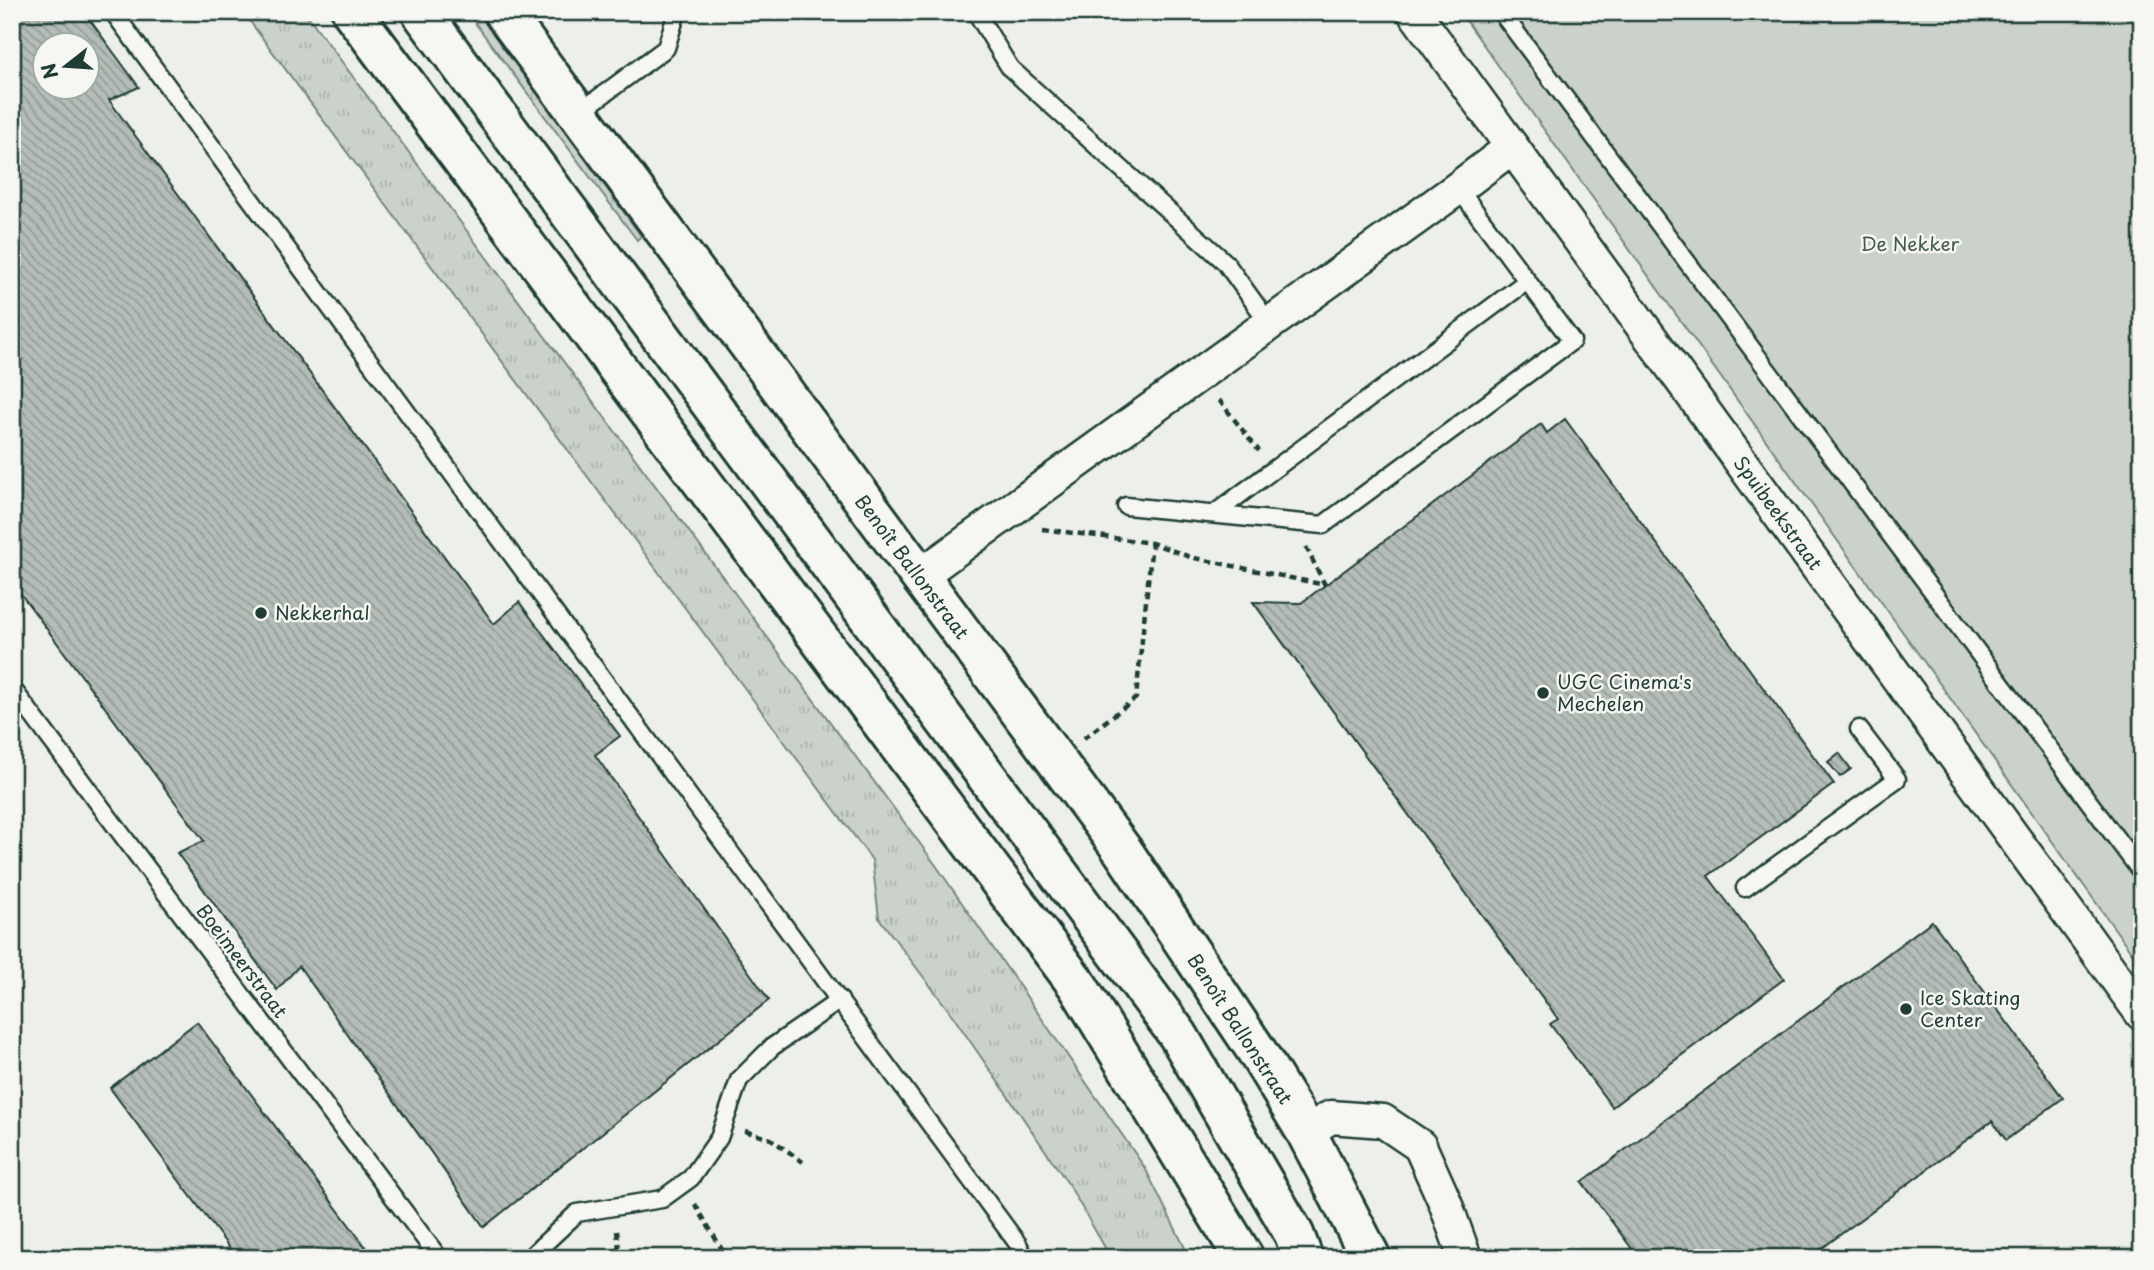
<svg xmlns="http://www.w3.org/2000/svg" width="2154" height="1270" font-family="'Playpen Sans',sans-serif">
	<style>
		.grass { fill: url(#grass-tufts); stroke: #758880; stroke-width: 2 }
		.park { fill: #cbd2cc; stroke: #758880; stroke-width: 2 }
		.building { fill: url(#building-back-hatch); stroke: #1f3d34; stroke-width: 2; fill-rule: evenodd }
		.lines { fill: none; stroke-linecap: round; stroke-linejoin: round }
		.lane-casing { stroke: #1f3d34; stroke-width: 21 }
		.street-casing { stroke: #1f3d34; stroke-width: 37 }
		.secondary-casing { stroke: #1f3d34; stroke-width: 44 }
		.primary-casing { stroke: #1f3d34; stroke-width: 44 }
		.path { stroke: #1f3d34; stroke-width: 4.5; stroke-dasharray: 7 5; stroke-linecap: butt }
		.lane { stroke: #f6f6f2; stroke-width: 16 }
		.street { stroke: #f6f6f2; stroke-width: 32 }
		.secondary { stroke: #f6f6f2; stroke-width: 38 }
		.primary { stroke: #f6f6f2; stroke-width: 38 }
		.poi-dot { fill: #1f3d34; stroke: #f6f6f2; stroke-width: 2.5 }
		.labels { text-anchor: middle; stroke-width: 5; stroke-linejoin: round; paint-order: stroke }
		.park-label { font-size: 19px; fill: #415b52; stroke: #f6f6f2 }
		.street-label { font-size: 19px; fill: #1f3d34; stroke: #f6f6f2 }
		.poi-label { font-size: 19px; fill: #1f3d34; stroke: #f6f6f2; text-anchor: start }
	</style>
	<defs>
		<pattern id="grass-tufts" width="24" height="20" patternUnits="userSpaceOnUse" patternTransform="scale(1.75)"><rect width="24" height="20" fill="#cbd2cc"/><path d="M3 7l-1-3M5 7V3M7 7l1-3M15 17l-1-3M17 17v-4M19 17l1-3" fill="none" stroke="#aeb5b0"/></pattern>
		<pattern id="building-back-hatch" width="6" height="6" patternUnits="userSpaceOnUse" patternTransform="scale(1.75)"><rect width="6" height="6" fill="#b4bdb8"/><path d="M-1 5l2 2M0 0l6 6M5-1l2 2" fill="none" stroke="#929b96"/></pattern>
	</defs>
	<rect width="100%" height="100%" fill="#edefea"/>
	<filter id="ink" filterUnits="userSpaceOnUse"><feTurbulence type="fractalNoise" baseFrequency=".0143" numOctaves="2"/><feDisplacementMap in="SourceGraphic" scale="14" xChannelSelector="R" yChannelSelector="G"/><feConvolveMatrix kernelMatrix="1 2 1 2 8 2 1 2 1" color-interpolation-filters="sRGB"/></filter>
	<g filter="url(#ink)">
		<g class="grass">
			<path d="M243 12H305L935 864 1145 1168 1190 1258H1111L1069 1185 950 1012 879 918 872 860Z"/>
			<path d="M467 12H479L641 236 637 240Z"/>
		</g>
		<path class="park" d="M1460 12H2142V967Z"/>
		<g class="building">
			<path d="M12 12H84L139 87 109 100 494 624 519 602 620 736 595 755 769 1000 484 1227 299 966 277 990 177 853 204 841 12 582ZM46 46H88V88H46Z"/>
			<path d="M1565 419 1834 784 1708 876 1784 979 1612 1107 1550 1024 1558 1019 1253 602 1301 603 1541 424 1547 433Z"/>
			<path d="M1839 753 1851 769 1840 777 1828 762Z"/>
			<path d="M1932 921 2063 1098 2006 1140 1992 1121 1809 1258H1639L1582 1182Z"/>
			<path d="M197 1022 374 1258H237L110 1088Z"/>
		</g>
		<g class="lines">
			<defs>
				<g id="lane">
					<path d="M113 12 1018 1244 1025 1258"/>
					<path d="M976 12 1010 68 1225 262 1269 323"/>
					<path d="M1501 12 2142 873"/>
					<path d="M577 114 666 48 677 12"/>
					<path d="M1126 506 1323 525 1572 341 1458 188"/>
					<path d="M1214 514 1527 281"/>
					<path d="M12 688 439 1258"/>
					<path d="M1745 888 1897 779 1859 729"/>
					<path d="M529 1258 577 1213 662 1199 691 1178 719 1138 739 1080 772 1047 840 1000"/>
				</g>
				<g id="street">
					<path d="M1414 12 2142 1014"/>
					<path d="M918 577 1458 188 1512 147"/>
					<path d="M1306 1132 1331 1117 1383 1121 1420 1146 1445 1202 1465 1258"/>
				</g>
				<path id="secondary" d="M503 12 1123 851 1256 1050 1306 1132 1371 1258"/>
				<g id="primary">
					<path d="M352 12 1078 986 1244 1258"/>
					<path d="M421 12 1178 1035 1294 1234 1303 1258"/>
				</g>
			</defs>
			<use href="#lane" class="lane-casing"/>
			<use href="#street" class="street-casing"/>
			<use href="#secondary" class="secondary-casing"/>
			<use href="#primary" class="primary-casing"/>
			<g class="path">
				<path d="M1219 400 1259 451"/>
				<path d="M1042 529 1152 543 1190 557 1325 585"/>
				<path d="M1306 547 1325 585"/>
				<path d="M1084 738 1136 698 1152 543"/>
				<path d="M745 1131 771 1139 803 1162"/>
				<path d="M695 1204 727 1258"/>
				<path d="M617 1231 620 1258"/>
			</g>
			<use href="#lane" class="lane"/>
			<use href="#street" class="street"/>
			<use href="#secondary" class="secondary"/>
			<use href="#primary" class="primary"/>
		</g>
	</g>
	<g class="poi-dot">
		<circle cx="261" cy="613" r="7"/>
		<circle cx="1543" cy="693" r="7"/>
		<circle cx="1906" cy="1009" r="7"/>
	</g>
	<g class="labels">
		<g class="park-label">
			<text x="1910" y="251">De Nekker</text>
		</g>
		<g class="street-label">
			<text transform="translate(1778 513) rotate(54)" y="7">Spuibeekstraat</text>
			<text transform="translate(912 567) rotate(53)" y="7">Benoît Ballonstraat</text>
			<text transform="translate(242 961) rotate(53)" y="7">Boeimeerstraat</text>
			<text transform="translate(1240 1029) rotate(57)" y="7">Benoît Ballonstraat</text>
		</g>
		<g class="poi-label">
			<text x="275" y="620">Nekkerhal</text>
			<text x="1557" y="689">UGC Cinema's<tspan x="1557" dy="22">Mechelen</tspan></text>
			<text x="1920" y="1005">Ice Skating<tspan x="1920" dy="22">Center</tspan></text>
		</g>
	</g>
	<rect width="2154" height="1270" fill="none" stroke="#f6f6f2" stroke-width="42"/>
	<rect x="21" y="21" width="2112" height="1228" fill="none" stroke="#1f3d34" stroke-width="2.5" filter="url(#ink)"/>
	<g transform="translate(66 66) rotate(253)"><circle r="33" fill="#f6f6f2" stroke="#a0aca6" stroke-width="2"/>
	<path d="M0-5L12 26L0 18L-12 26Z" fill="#1f3d34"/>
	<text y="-10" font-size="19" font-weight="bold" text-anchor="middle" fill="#1f3d34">N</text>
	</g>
</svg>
